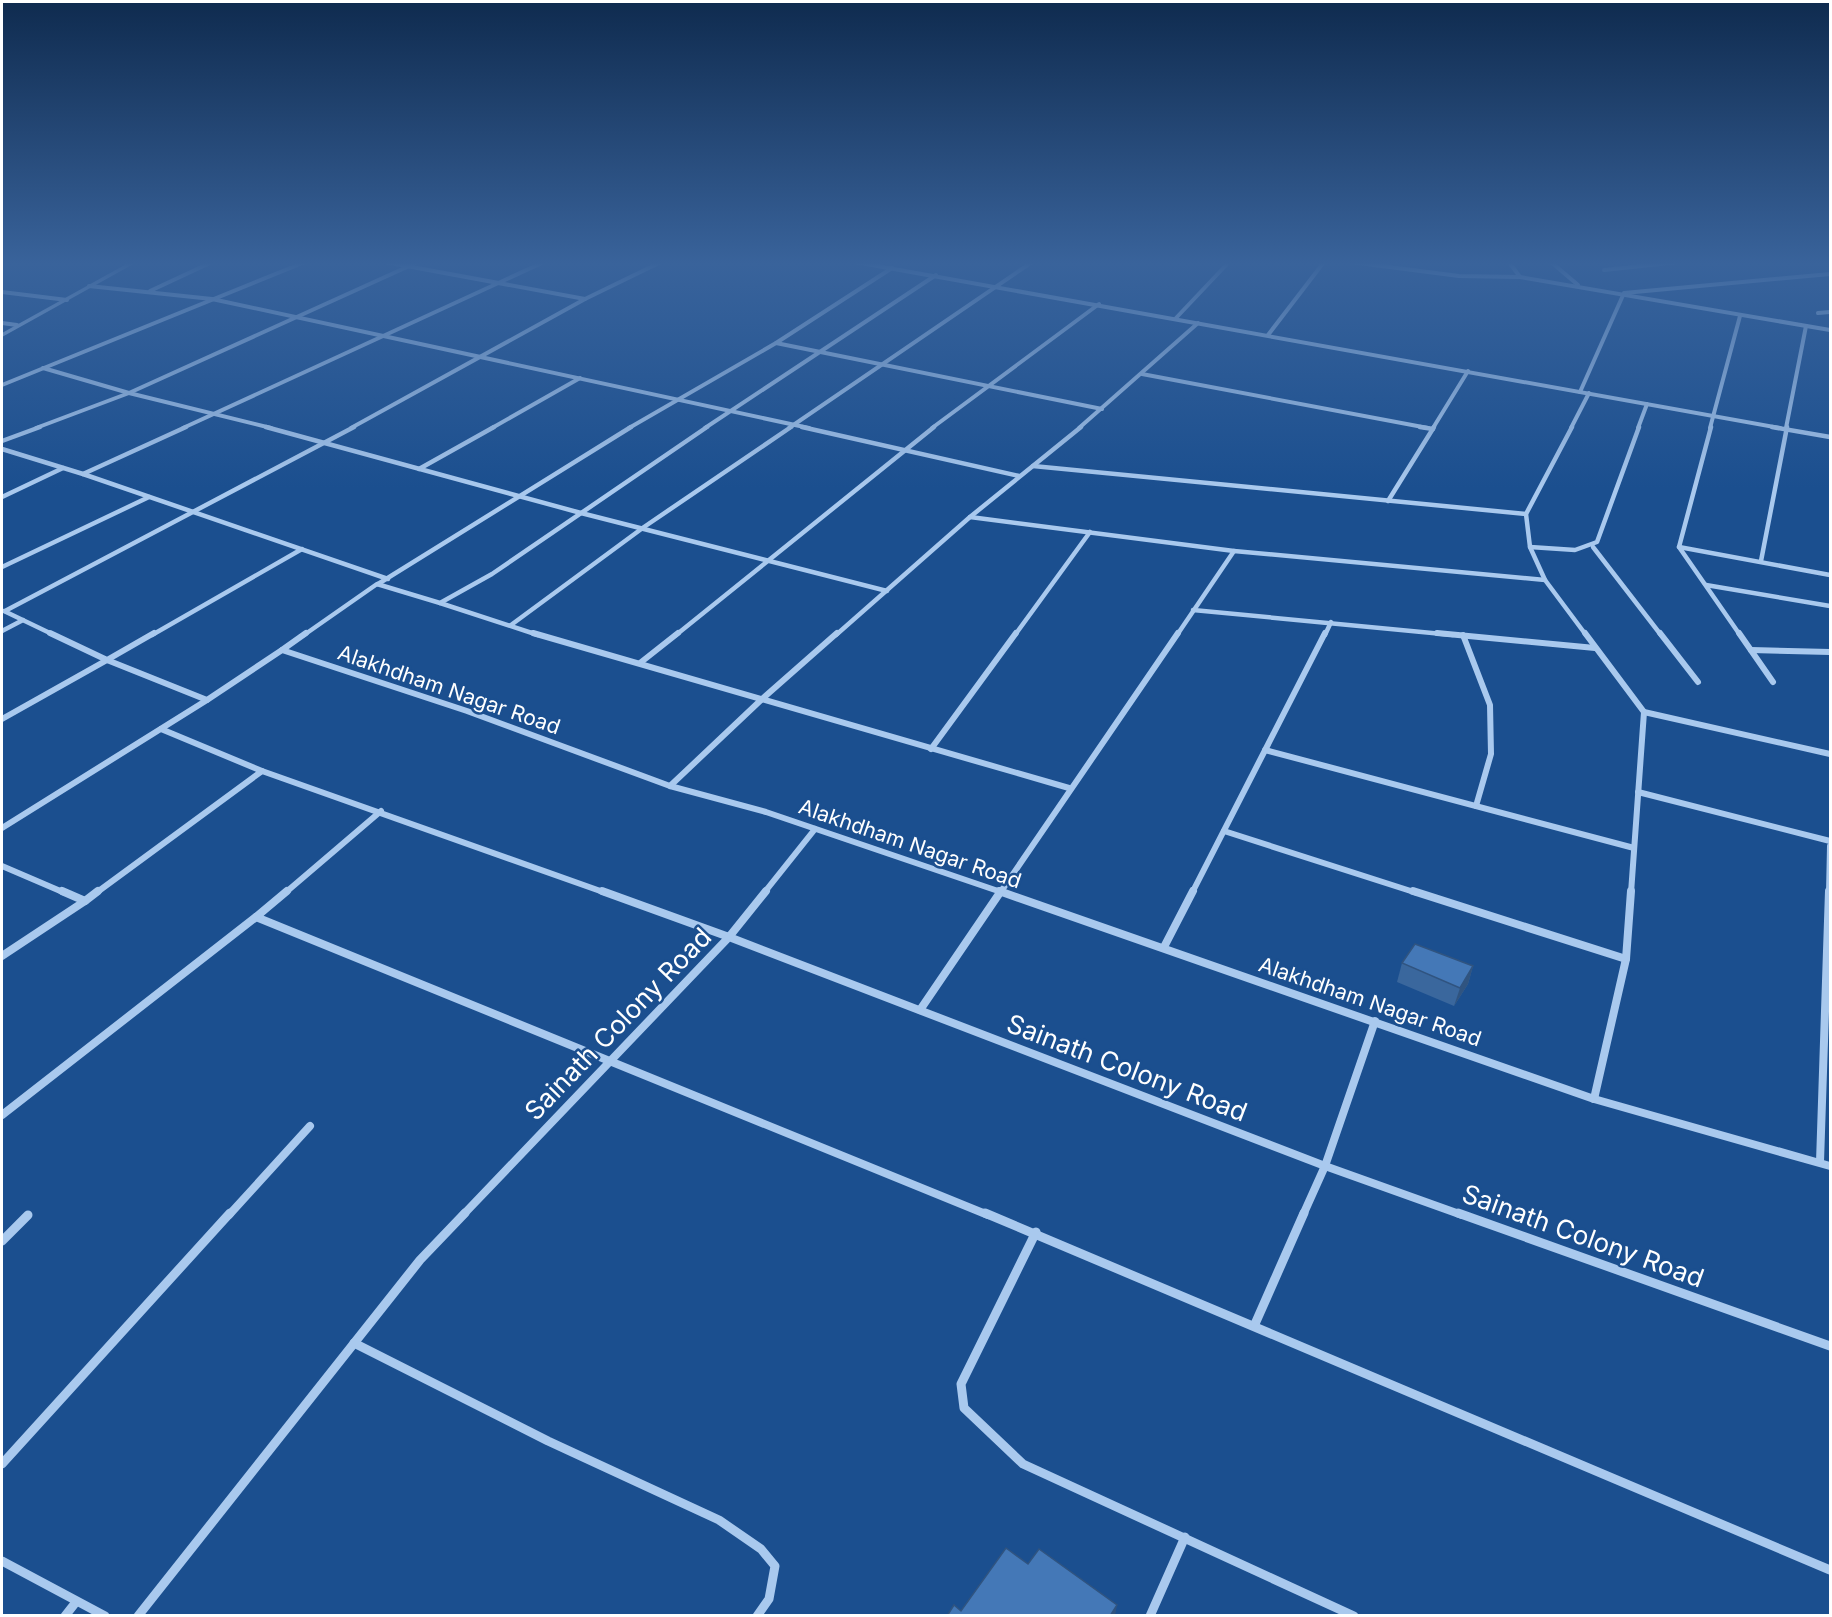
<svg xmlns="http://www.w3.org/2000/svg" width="1832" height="1617" font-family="Inter,sans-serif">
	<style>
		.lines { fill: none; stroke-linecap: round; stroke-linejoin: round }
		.minor-far4 { stroke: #a9c9ee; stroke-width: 4 }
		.minor-far3 { stroke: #a9c9ee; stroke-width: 4.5 }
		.minor-far2 { stroke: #a9c9ee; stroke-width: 6 }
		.minor-far1 { stroke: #a9c9ee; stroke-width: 8 }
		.minor { stroke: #a9c9ee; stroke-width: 9 }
		.tertiary { fill: #a9c9ee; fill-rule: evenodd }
		.wall { fill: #3a679d }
		.shaded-wall { fill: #305480 }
		.building { fill: #4478b7; stroke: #305480; stroke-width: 1.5 }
		.labels { text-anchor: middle; stroke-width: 5; stroke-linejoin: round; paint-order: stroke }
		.street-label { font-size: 21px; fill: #fff; stroke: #1b4f8f }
		.near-street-label { font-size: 26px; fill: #fff; stroke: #1b4f8f }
	</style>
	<rect width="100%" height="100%" fill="#1b4f8f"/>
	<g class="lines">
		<g class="minor-far4">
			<path d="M385 262 585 299"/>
			<path d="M855 262 1780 428"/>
			<path d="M1351 262 1459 276 1520 277"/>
			<path d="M1509 262 1520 277 1830 330"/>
			<path d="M1551 262 1578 285"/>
			<path d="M1604 270 1679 262"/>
			<path d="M89 286 212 299 809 428"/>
			<path d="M150 291 212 262"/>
			<path d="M2 292 67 300"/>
			<path d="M1818 313 1830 312"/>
			<path d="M1176 318 1229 262"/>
			<path d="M2 323 17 325"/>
			<path d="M1268 335 1324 262"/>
			<path d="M776 343 1102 409"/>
			<path d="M43 368 129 393 271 428"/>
			<path d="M1142 374 1428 428"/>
			<path d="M2 385 305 262"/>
			<path d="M1580 392 1624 293 1830 274"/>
			<path d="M36 428 129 393 418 262"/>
			<path d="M183 428 544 262"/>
			<path d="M351 428 585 299 661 262"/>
			<path d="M492 428 580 378"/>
			<path d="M629 428 776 343 892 268"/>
			<path d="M705 428 936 275"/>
			<path d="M789 428 1032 262"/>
			<path d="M932 428 1099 304"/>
			<path d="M1079 428 1198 323"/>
			<path d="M1433 428 1468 371"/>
			<path d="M1571 428 1589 393"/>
			<path d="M1638 428 1647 404"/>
			<path d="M1710 428 1740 316"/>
			<path d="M1786 428 1806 326"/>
		</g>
		<g class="minor-far3">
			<path d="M266 427 581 513 887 591"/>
			<path d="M802 427 1019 476"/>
			<path d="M1420 427 1433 429"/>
			<path d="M1711 427 1679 547 1740 635"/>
			<path d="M1772 427 1830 437"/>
			<path d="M2 441 40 427"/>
			<path d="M2 449 83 474 186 427"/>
			<path d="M1033 466 1526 514"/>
			<path d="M419 469 494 427"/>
			<path d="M83 474 388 579"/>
			<path d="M2 497 63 468"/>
			<path d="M1388 501 1434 427"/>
			<path d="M970 517 1234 551"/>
			<path d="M1530 547 1575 550 1597 542 1639 427"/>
			<path d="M1593 547 1661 635"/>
			<path d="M1679 547 1830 575"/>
			<path d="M1761 561 1787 427"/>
			<path d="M2 567 149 497"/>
			<path d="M1545 580 1530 547 1526 514 1572 427"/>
			<path d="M378 584 631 427"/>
			<path d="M1706 585 1830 606"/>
			<path d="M440 603 538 635"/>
			<path d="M1193 610 1453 635"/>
			<path d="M4 611 54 635"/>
			<path d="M5 611 354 427"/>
			<path d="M511 625 644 527 791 427"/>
			<path d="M2 631 23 620"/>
			<path d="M152 635 302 549"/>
			<path d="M304 635 377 584 440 603 492 574 707 427"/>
			<path d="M676 635 934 427"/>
			<path d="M836 635 970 517 1081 427"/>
			<path d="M1015 635 1090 532"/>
			<path d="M1177 635 1234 551 1545 580 1586 635"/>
			<path d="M1325 635 1331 622"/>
		</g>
		<g class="minor-far2">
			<path d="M50 633 107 660 154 633"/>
			<path d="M533 633 1069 788"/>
			<path d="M1437 633 1595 648"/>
			<path d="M1585 633 1644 712 1631 893"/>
			<path d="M1660 633 1698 682"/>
			<path d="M1739 633 1773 682"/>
			<path d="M1463 635 1490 705 1491 754 1476 806"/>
			<path d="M282 650 306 633"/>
			<path d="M1751 650 1830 652"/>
			<path d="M640 663 678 633"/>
			<path d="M1644 712 1830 754"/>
			<path d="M2 719 107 660 207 700 282 650 467 711 670 786 766 812 1004 893"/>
			<path d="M161 729 262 771"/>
			<path d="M931 749 1016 633"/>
			<path d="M1265 750 1634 848"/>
			<path d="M670 786 761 700 837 633"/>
			<path d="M1638 792 1830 841"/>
			<path d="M2 828 207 700"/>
			<path d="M1224 831 1417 893"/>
			<path d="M2 866 65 893"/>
			<path d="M96 893 262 771 606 893"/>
			<path d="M285 893 381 811"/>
			<path d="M764 893 815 829"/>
			<path d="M1000 893 1178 633"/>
			<path d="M1192 893 1325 633"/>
			<path d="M1829 893 1830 846"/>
		</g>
		<g class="minor-far1">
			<path d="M287 891 256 917 988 1215"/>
			<path d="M602 891 729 937 766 891"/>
			<path d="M999 891 1594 1099 1830 1166"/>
			<path d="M1413 891 1626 959"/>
			<path d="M85 901 98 891"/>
			<path d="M1164 947 1193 891"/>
			<path d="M2 956 85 901 62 891"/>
			<path d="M920 1010 1001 891"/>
			<path d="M1594 1099 1626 959 1631 891"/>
			<path d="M2 1115 256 917"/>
			<path d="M1820 1162 1829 891"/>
			<path d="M229 1215 310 1126"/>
			<path d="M463 1215 729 937 1325 1166 1462 1215"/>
			<path d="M1303 1215 1325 1166 1375 1021"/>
		</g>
		<g class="minor">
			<path d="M985 1213 1830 1570"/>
			<path d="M1458 1213 1830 1346"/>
			<path d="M1036 1232 961 1384 964 1408 1023 1464 1354 1616"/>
			<path d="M2 1241 28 1215"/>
			<path d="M1255 1324 1304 1213"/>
			<path d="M354 1343 548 1441 719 1520 761 1549 775 1566 769 1599 757 1616"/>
			<path d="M2 1464 230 1213"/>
			<path d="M2 1561 105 1616"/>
			<path d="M65 1616 76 1602"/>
			<path d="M138 1616 420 1260 465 1213"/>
			<path d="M1150 1616 1185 1537"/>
		</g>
		<path class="tertiary" d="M130 262H137L2 337V333Z"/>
	</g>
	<path class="wall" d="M1402 963 1473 966 1468 984 1454 1006 1397 982Z"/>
	<g class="shaded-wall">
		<path d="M1473 966 1468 984 1454 1006 1460 988Z"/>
		<path d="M1117 1605 1115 1616H1110Z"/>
	</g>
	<g class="building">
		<path d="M1415 944 1473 966 1460 988 1402 963Z"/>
		<path d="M1006 1548 1028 1564 1039 1549 1117 1605 1110 1616H947L954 1605 961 1611Z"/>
	</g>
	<linearGradient id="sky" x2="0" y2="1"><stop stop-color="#0f2b4f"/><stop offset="0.54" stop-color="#39639b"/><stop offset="1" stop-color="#39639b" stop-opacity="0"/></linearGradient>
	<rect width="1832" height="488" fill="url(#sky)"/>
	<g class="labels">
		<g class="street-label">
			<text transform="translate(449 690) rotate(19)" y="7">Alakhdham Nagar Road</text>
			<text transform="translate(910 844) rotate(19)" y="7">Alakhdham Nagar Road</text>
			<text transform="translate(1370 1002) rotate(19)" y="7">Alakhdham Nagar Road</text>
		</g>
		<g class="near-street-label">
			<text transform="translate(618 1024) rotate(-46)" y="9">Sainath Colony Road</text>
			<text transform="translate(1127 1068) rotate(21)" y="9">Sainath Colony Road</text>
			<text transform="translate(1583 1236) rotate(20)" y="9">Sainath Colony Road</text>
		</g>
	</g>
	<rect width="1832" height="1617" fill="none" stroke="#ffffff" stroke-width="6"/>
</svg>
